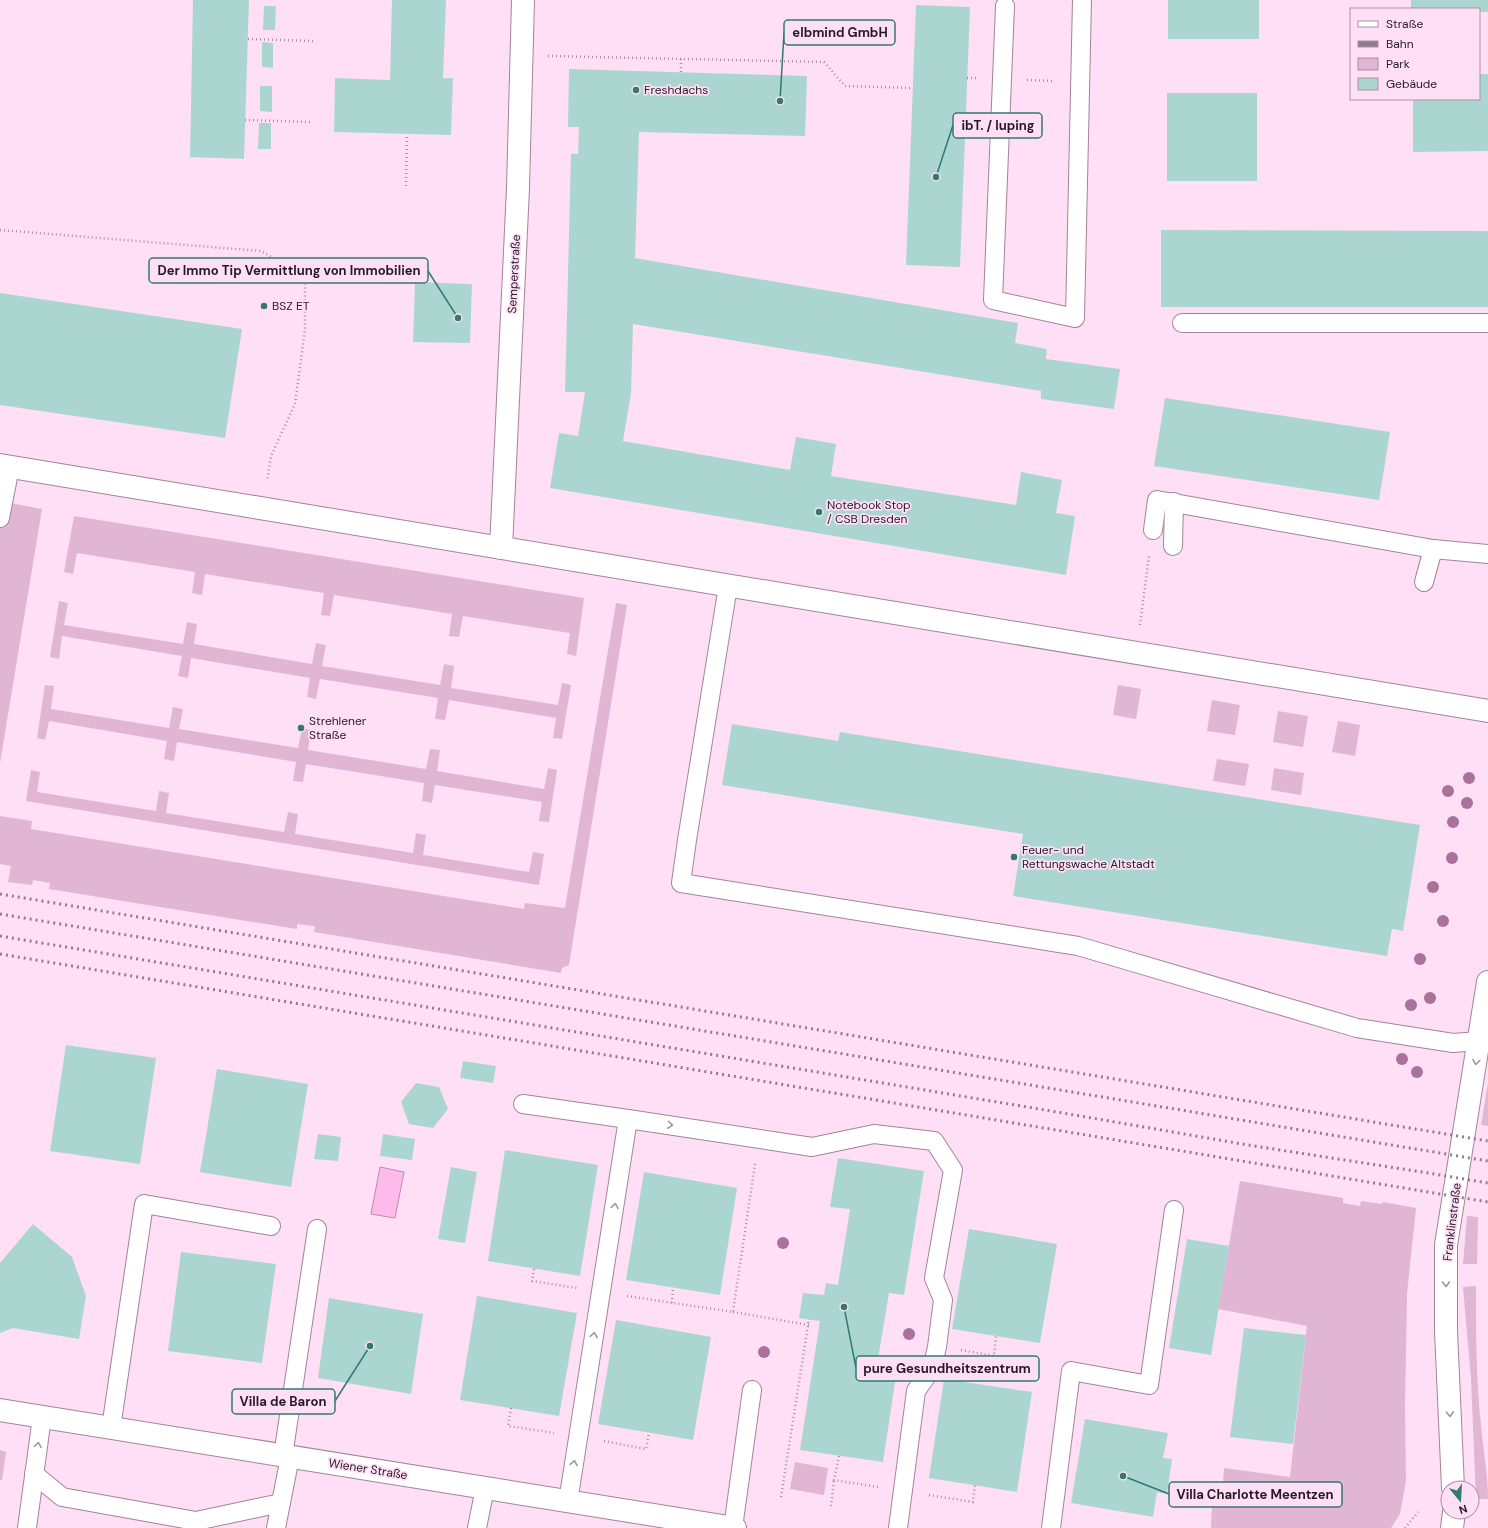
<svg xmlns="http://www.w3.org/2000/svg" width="1488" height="1528" font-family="'DM Sans',sans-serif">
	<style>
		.green { fill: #e0b6d4 }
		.water { fill: #fdbaeb; stroke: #bd8aaf }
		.building { fill: #abd6cf }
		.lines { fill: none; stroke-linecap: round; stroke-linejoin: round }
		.lane-casing { stroke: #a28499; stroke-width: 20 }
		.street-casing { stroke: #a28499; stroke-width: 24 }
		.secondary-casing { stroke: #a28499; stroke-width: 24 }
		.path { stroke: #a991a1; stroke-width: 2.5; stroke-dasharray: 1 3; stroke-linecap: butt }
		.lane { stroke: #fff; stroke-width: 18 }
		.street { stroke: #fff; stroke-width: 22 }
		.secondary { stroke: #fff; stroke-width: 22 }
		.rail { stroke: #917b8a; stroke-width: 3; stroke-dasharray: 2 4; stroke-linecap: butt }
		.tree { fill: #a9719c }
		.oneway { stroke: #9e989c }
		.poi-dot { fill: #327970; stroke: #ffdff5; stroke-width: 1.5 }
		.labels { text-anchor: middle; stroke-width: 3.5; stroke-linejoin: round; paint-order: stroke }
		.poi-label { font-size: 12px; fill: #271b23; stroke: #ffdff5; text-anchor: start }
		.street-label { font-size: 12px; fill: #271b23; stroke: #ffdff5 }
		.leader { fill: none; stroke: #327970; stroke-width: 1.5 }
		.callout-dot { fill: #327970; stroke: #ffdff5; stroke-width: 1.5 }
		.callout { fill: #ffdff5; stroke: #327970; stroke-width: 1.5 }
		.callout-label { font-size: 13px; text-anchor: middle; font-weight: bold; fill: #271b23 }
	</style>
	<rect width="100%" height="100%" fill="#ffdff5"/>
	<g class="green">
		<path d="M0 501 42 509 0 763Z"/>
		<path d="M74 516 584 598 576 656 567 654 570 633 463 616 459 637 449 636 452 614 334 595 330 616 321 615 324 593 205 574 202 595 192 593 195 572 77 553 73 574 64 572Z"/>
		<path d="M59 601 68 603 64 625 183 644 187 622 197 624 194 644 312 664 316 643 326 645 322 666 440 685 444 664 454 666 451 688 558 705 562 683 571 685 562 739 553 738 556 718 449 700 445 720 435 719 438 698 320 679 316 699 307 697 310 678 191 658 188 678 178 676 182 656 62 636 59 659 50 657Z"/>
		<path d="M616 603 627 605 569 965 562 968 561 973 314 932 315 926 297 924V929L49 889 50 883 33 880 32 885 8 882 11 866 0 864V816L32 821 31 829 524 909 525 903 565 908Z"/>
		<path d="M45 685 54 686 51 709 169 728 173 707 183 709 179 729 298 748 302 728 311 730 308 750 426 769 430 749 440 750 437 771 544 789 548 768 557 770 549 822 539 821 542 802 435 785 432 803 422 801 424 783 306 764 303 782 293 781 296 762 177 742 174 761 164 759 167 741 49 721 45 740 37 738Z"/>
		<path d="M1118 685 1141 689 1136 719 1113 715Z"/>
		<path d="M1212 700 1240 705 1235 735 1207 731Z"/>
		<path d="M1278 711 1308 716 1303 747 1273 742Z"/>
		<path d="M1338 721 1360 725 1355 756 1332 752Z"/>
		<path d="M1217 759 1249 764 1245 786 1213 781Z"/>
		<path d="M1274 768 1304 773 1301 795 1271 790Z"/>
		<path d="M31 770 40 772 37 792 156 811 159 791 169 793 166 813 284 832 288 812 298 814 295 834 413 853 416 833 426 835 423 855 529 872 533 852 544 854 539 885 26 801Z"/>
		<path d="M1488 1083V1126L1481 1125Z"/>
		<path d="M1240 1181 1343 1198V1203L1360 1206 1361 1201 1382 1204 1383 1202 1416 1208 1407 1294 1405 1407 1406 1480 1400 1514 1391 1528H1211L1213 1481 1223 1482 1224 1468 1290 1477 1307 1326 1218 1309Z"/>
		<path d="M1467 1216 1478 1217 1477 1264H1463Z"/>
		<path d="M1476 1286C1476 1333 1476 1379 1481 1425 1483 1450 1488 1474 1488 1499H1476L1471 1379 1463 1287Z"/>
		<path d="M0 1450 6 1452 2 1480H0Z"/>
		<path d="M795 1462 828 1468 824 1495 790 1489Z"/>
	</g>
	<path class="water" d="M380 1167 404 1172 395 1218 371 1214Z"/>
	<g class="building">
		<path d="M193 0H249L244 159 190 157Z"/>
		<path d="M392 0H446L443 78H453L451 135 334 132 335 78 390 80Z"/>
		<rect x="1168" y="0" width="91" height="39"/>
		<path d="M1411 0H1488V12H1479V9H1411Z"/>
		<path d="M916 5 970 7 960 267 906 265Z"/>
		<path d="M264 6H276L275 30H263Z"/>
		<path d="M262 42 273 43V68L262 67Z"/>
		<path d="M569 69 807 76 805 136 639 132 635 258 1018 323 1015 343 1047 349 1046 359 1120 369 1114 409 1041 399V391L633 324 631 393 623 441 790 470 796 437 836 444 831 476 1016 505 1021 472 1062 480 1056 513 1075 516 1066 575 550 488 559 433 578 436 585 392H565L571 154H578L579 127H568Z"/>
		<path d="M1479 74H1488V151L1413 152V99H1479Z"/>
		<path d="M260 86H272V112L260 111Z"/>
		<rect x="1167" y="93" width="90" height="88"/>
		<path d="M259 123H271V149H258Z"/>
		<path d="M1161 230 1488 231V307H1161Z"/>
		<path d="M415 282 472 284 470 343 413 342Z"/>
		<path d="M0 293 242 329 225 438 0 405Z"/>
		<path d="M1165 398 1390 432 1379 500 1154 466Z"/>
		<path d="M732 724 838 741 840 732 1420 825 1403 931 1392 929 1387 956 1013 896 1023 834 722 785Z"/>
		<path d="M66 1045 156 1058 140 1164 50 1151Z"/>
		<path d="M463 1061 496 1066 493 1083 460 1078Z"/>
		<path d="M217 1069 308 1084 291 1187 200 1172Z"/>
		<path d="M416 1083 439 1087 448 1109 433 1128 409 1124 401 1102Z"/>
		<path d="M318 1134 341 1137 338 1161 314 1159Z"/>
		<path d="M383 1134 415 1139 412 1160 380 1156Z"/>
		<path d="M505 1150 598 1165 580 1276 488 1261Z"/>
		<path d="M838 1158 924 1171 904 1295 889 1293 878 1359 898 1363 883 1462 800 1450 820 1321 799 1318 803 1293 824 1295 826 1283 838 1285 850 1209 830 1207Z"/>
		<path d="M451 1167 477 1172 465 1243 438 1239Z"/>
		<path d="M644 1172 737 1188 720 1295 626 1280Z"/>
		<path d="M33 1224 72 1257 86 1296 79 1339 13 1328 0 1333V1263Z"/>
		<path d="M969 1229 1057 1244 1040 1343 952 1329Z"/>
		<path d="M1187 1239 1229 1246 1211 1355 1169 1348Z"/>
		<path d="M181 1252 276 1264 262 1363 168 1351Z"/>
		<path d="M477 1296 577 1313 559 1416 460 1400Z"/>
		<path d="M329 1298 423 1314 411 1394 318 1378Z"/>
		<path d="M616 1320 711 1337 693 1440 598 1424Z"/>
		<path d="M1244 1328 1306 1335 1293 1444 1230 1437Z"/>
		<path d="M944 1379 1032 1392 1017 1492 929 1478Z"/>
		<path d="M1085 1419 1168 1433 1163 1458 1172 1459 1167 1494 1157 1492 1153 1517 1071 1503Z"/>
	</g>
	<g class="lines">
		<defs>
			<g id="lane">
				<path d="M1005 6 993 300 1075 318 1082 0"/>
				<path d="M1182 323H1488"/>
				<path d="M0 518 10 467"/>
				<path d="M1153 530 1157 500 1433 549 1488 554"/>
				<path d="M1173 546 1174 502"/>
				<path d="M1424 582 1433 549"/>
				<path d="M728 586 687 840 681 883 1078 946 1357 1028 1453 1043 1479 1041 1488 1036"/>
				<path d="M523 1104 628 1119"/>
				<path d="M111 1428 144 1204 271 1226"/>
				<path d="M283 1456 317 1229"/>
				<path d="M34 1474 62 1497 196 1521 281 1503"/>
				<path d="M568 1502 628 1119 812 1147 874 1134 934 1141 953 1170 934 1278 943 1300 937 1347 932 1368 916 1391 898 1528"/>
				<path d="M27 1528 42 1417"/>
				<path d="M276 1528 290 1457"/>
				<path d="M477 1528 485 1488"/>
				<path d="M733 1528 752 1390"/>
				<path d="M1051 1528 1071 1371 1149 1385 1174 1210"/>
			</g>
			<path id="street" d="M501 548 518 188 523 0"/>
			<g id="secondary">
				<path d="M0 465 1488 711"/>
				<path d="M0 1410 735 1528"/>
				<path d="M1453 1488 1446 1331V1245L1488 982"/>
				<path d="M1452 1528 1454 1512"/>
			</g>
		</defs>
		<use href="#lane" class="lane-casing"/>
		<use href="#street" class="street-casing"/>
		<use href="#secondary" class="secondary-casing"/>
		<g class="path">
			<path d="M248 39 313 41"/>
			<path d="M548 56 824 62 845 86 913 88"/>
			<path d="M681 59V73"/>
			<path d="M967 78H978"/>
			<path d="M1027 80 1055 81"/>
			<path d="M245 120 310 122"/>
			<path d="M406 186 407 134"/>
			<path d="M0 230 261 251 305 276V330L295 404 271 456 267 481"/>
			<path d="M1140 625 1149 556"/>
			<path d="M534 1269 532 1281 577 1288"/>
			<path d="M627 1296 733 1312 755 1164"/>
			<path d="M672 1303 673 1288"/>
			<path d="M733 1312 809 1325"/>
			<path d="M961 1350 994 1356 996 1336"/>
			<path d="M511 1408 508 1426 554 1433"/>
			<path d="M604 1441 646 1449 649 1433"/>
			<path d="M839 1456 834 1480 878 1487"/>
			<path d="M929 1495 973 1502 975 1485"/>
			<path d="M781 1497 809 1319"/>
			<path d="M831 1506 834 1480"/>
			<path d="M1405 1528 1418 1512"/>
		</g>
		<use href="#lane" class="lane"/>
		<use href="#street" class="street"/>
		<use href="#secondary" class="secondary"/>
		<g class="rail">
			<path d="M0 894 1488 1141"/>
			<path d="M0 914 1488 1161"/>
			<path d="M0 936 1057 1112 1248 1145 1422 1172 1488 1183"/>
			<path d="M0 954 1488 1202"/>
		</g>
	</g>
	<g class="tree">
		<circle cx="1469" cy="778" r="6"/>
		<circle cx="1448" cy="791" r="6"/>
		<circle cx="1467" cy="803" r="6"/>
		<circle cx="1453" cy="822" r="6"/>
		<circle cx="1452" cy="858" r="6"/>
		<circle cx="1433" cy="887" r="6"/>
		<circle cx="1443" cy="921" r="6"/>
		<circle cx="1420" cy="959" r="6"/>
		<circle cx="1430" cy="998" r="6"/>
		<circle cx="1411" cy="1005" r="6"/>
		<circle cx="1402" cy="1059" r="6"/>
		<circle cx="1417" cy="1072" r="6"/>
		<circle cx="783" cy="1243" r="6"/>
		<circle cx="909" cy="1334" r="6"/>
		<circle cx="764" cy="1352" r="6"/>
	</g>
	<defs><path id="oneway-chevron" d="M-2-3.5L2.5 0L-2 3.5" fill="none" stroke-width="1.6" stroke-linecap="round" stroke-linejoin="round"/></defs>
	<g class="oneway">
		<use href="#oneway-chevron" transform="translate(1476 1062) rotate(99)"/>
		<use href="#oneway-chevron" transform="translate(670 1125) rotate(8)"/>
		<use href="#oneway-chevron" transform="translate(615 1206) rotate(-81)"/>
		<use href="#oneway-chevron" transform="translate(1446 1284) rotate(90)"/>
		<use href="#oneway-chevron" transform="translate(594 1335) rotate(-81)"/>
		<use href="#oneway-chevron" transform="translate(1450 1414) rotate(87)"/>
		<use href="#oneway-chevron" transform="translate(38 1445) rotate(-82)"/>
		<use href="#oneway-chevron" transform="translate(574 1463) rotate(-81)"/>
	</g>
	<g class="poi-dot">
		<circle cx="636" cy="90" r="4"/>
		<circle cx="264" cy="306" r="4"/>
		<circle cx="819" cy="512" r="4"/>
		<circle cx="301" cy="728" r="4"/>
		<circle cx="1014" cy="857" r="4"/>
	</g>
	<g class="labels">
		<g class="poi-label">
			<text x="644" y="94">Freshdachs</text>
			<text x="272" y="310">BSZ ET</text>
			<text x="827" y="509">Notebook Stop<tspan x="827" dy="14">/ CSB Dresden</tspan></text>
			<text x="309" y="725">Strehlener<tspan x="309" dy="14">Straße</tspan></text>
			<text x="1022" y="854">Feuer- und<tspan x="1022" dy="14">Rettungswache Altstadt</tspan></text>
		</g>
		<g class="street-label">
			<text transform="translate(514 274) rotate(-87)" y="4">Semperstraße</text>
			<text transform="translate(1452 1222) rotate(-83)" y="4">Franklinstraße</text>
			<text transform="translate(368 1469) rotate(9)" y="4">Wiener Straße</text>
		</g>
	</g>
	<path class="leader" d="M780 101L784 33M936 177L953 125M458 318L428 271M844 1307L856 1368M370 1346L335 1401M1123 1476L1169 1494"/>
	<g class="callout-dot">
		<circle cx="780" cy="101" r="4"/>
		<circle cx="936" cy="177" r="4"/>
		<circle cx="458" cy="318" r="4"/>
		<circle cx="844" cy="1307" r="4"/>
		<circle cx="370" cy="1346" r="4"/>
		<circle cx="1123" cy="1476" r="4"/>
	</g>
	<g class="callout">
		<rect x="784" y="20" width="111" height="25" rx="4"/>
		<rect x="953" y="113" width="89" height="25" rx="4"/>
		<rect x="149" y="258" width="279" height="25" rx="4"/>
		<rect x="856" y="1356" width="183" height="25" rx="4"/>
		<rect x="232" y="1389" width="103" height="25" rx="4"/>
		<rect x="1169" y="1482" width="173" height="25" rx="4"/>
	</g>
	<g class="callout-label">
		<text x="840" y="37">elbmind GmbH</text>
		<text x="998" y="130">ibT. / luping</text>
		<text x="289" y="275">Der Immo Tip Vermittlung von Immobilien</text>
		<text x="947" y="1373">pure Gesundheitszentrum</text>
		<text x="283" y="1406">Villa de Baron</text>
		<text x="1255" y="1499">Villa Charlotte Meentzen</text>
	</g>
	<rect x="1350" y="8" width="130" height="92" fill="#ffdff5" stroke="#a991a1"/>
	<rect x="1358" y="21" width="20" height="6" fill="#ffffff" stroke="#a991a1"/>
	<text x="1386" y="28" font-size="12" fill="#271b23">Straße</text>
	<rect x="1358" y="41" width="20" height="6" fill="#917b8a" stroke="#a991a1"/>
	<text x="1386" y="48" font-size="12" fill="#271b23">Bahn</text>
	<rect x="1358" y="58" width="20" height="12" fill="#e0b6d4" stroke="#a991a1"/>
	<text x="1386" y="68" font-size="12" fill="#271b23">Park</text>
	<rect x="1358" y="78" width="20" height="12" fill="#abd6cf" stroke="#a991a1"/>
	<text x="1386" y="88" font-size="12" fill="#271b23">Gebäude</text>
	<g transform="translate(1460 1500) rotate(162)"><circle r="19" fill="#ffdff5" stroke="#a991a1"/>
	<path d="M0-3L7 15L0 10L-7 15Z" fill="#327970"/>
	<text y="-6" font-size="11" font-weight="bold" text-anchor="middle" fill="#271b23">N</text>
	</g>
</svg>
